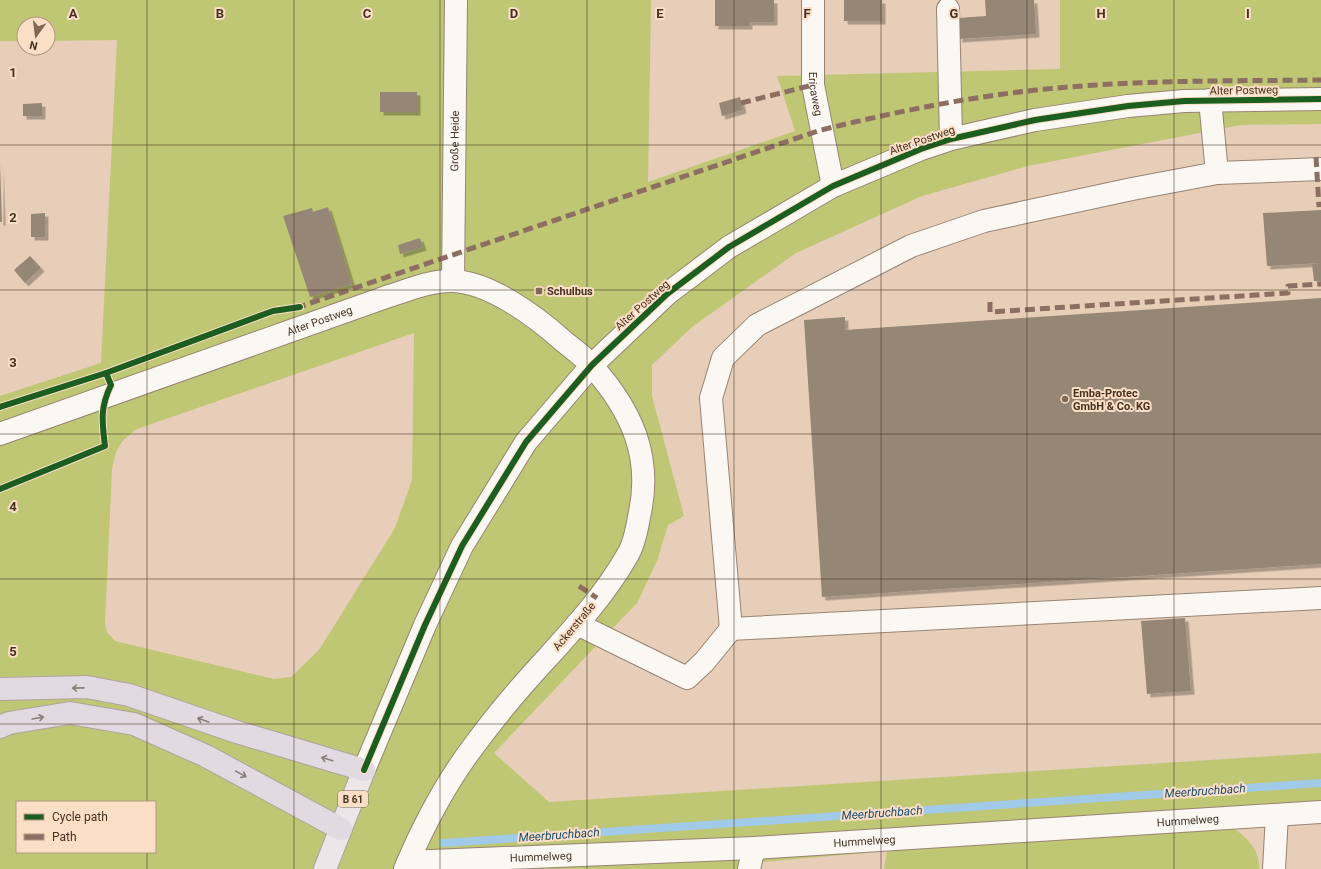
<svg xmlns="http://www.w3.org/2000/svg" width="1321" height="869" font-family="Roboto,sans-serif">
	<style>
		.green { fill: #bfc674; fill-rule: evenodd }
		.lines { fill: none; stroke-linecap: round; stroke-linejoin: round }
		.stream { stroke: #a1c9e8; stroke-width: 8 }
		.building { fill: #968674; filter: url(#shadow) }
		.minor-casing { stroke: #978473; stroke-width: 24 }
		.major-casing { stroke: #b2a1a1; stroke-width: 24 }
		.highway-casing { stroke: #b2a1a1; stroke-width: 24 }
		.minor { stroke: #fbf8f4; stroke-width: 22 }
		.major { stroke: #ece6e8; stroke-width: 22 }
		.highway { stroke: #e2d9e1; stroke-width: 22 }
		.quiet { stroke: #8d6e63; stroke-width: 5; stroke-dasharray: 10 5; stroke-linecap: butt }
		.cycleway-casing { stroke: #fbdec6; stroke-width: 8 }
		.cycleway { stroke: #1b5e20; stroke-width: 6 }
		.oneway { stroke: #8b7d78 }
		.grid { fill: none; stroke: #443222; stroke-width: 1; stroke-opacity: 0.55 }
		.poi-dot { fill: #7d6956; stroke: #fbdec6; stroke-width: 1.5 }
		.labels { text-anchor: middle; stroke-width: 4; stroke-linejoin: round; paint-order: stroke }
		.shield { fill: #fbdec6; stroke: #7b6653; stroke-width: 1 }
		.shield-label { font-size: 10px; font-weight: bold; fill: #443222 }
		.street-label { font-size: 11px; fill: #443222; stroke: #fbdec6 }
		.poi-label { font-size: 11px; font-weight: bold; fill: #443222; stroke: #fbdec6; text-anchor: start }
		.water-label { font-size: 12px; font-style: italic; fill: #1a4d70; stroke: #fbdec6 }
		.grid-label { font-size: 13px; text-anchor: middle; font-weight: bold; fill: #443222; stroke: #fbdec6; stroke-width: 4; stroke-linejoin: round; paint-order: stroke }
	</style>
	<defs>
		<filter id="shadow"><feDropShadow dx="3.5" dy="3.5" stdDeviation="0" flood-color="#0004"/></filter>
	</defs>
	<rect width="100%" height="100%" fill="#e7ceb8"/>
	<path class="green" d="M0 0H651L648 182 795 131 777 76 1060 69V0H1321V124L1241 125 1028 166 922 196 796 253 692 327 652 365V396L684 516 668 525 657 561 637 603 494 753 549 802 1321 753V820L1232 827C1247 838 1260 849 1259 869H884L887 851 739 864 738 869H0V396L101 363 117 40 48 41V24H24V41H0ZM414 333 412 480 395 528 319 650 291 677 274 679 115 641 107 632 105 623 112 469C117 447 119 442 137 429ZM17 802H155V852H17Z"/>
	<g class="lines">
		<path class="stream" d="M443 843 1321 783"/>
	</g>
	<g class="building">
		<path d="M715 0H774V22H749V26H715Z"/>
		<rect x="844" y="0" width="38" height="21"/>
		<path d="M985 0H1034L1036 34 959 39 958 18 986 16Z"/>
		<rect x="380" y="92" width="37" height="20"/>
		<path d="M740 97 743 110 722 116 719 103Z"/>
		<path d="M42 103V116H23V104Z"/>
		<path d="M0 164 2 222H0Z"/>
		<path d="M328 207 352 284 310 297 283 216 312 208 313 212Z"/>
		<path d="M1321 210V263L1267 266 1263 213Z"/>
		<path d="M45 213V237H31V214Z"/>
		<path d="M420 238 423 247 400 254 398 245Z"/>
		<path d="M30 256 41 268 25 283 14 270Z"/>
		<path d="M1321 263V281H1314L1312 264Z"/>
		<path d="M1321 298V564L822 597 804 320 845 317V330Z"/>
		<path d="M1185 618 1191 691 1147 694 1141 621Z"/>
	</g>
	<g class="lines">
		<defs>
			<g id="minor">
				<path id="s1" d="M813 0V85L833 186"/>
				<path d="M948 9 951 139"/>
				<path d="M1210 100 1217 173 1132 189 984 221 911 246 757 325 723 358 711 398 731 629 1321 598"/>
				<path d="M1217 173 1321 169"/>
				<path id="s2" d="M453 281 456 0"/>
				<path id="s3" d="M0 434 389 296C409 290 431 280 453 281 489 282 535 316 561 339 571 348 584 356 592 366 632 411 653 457 639 517 637 529 634 545 627 556 606 593 576 626 548 657 523 684 498 713 476 743 446 782 424 824 405 869"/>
				<path d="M577 624 687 678 704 662 731 629"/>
				<path d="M364 770 425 625 462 546 526 442 592 365 667 294 729 247 833 186 921 149 951 139 1035 120 1128 106 1184 101 1321 99"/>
				<path id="s4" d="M408 862 754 848 1321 812"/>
				<path d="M749 869 754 848"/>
				<path d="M1274 869 1277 815"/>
			</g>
			<path id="major" d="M325 869 364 770"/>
			<g id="highway">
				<path d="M0 689 87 687 129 695 237 732 364 770"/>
				<path d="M0 727 9 723 70 713 134 724 206 756 341 829"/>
			</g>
		</defs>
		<use href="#minor" class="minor-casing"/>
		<use href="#major" class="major-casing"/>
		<use href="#highway" class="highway-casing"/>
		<use href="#minor" class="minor"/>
		<use href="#major" class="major"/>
		<use href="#highway" class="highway"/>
		<g class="quiet">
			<path d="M741 103 813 85"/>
			<path d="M1316 157 1319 207"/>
			<path d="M990 302V312L1288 293V286L1321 284"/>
			<path d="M296 308 821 130C899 111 977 95 1057 88 1145 80 1233 81 1321 80"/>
			<path d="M579 586 597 598"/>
		</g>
		<defs>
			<g id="cycleway">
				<path d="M0 407 106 373 273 311 300 307"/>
				<path d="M0 489 105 446C102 422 100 407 111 385L106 373"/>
				<path d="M364 770 425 625 462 546 526 442 592 365 667 294 729 247 833 186 921 149 951 139 1035 120 1128 106 1184 101 1321 99"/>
			</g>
		</defs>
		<use href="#cycleway" class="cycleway-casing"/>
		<use href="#cycleway" class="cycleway"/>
	</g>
	<defs><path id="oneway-shaft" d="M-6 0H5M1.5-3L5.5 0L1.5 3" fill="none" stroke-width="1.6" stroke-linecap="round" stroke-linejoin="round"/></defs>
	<g class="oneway">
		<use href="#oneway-shaft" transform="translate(78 688) rotate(179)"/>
		<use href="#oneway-shaft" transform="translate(38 718) rotate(-10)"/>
		<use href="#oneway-shaft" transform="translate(203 720) rotate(-160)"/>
		<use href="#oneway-shaft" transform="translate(327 759) rotate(-163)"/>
		<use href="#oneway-shaft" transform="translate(241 774) rotate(29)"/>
	</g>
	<path class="grid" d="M147 0V802M294 0V869M440 0V869M587 0V869M734 0V869M881 0V869M1027 0V869M1174 0V869M0 145H1321M0 290H1321M0 434H1321M0 579H1321M0 724H1321M147 852V869"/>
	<g class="poi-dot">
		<rect x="535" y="287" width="8" height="8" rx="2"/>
		<circle cx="1065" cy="399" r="4"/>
	</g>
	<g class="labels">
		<rect class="shield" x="338" y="791" width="30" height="16" rx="3"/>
		<g class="shield-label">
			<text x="353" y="803">B 61</text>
		</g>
		<g class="street-label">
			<text transform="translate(1244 90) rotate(-1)" y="4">Alter Postweg</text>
			<text dy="4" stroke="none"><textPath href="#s1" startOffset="94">Ericaweg</textPath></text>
			<text transform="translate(922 140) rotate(-19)" y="4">Alter Postweg</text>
			<text dy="4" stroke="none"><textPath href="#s2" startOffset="140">Große Heide</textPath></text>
			<text transform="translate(642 305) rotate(-42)" y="4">Alter Postweg</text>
			<text dy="4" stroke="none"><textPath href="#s3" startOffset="339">Alter Postweg</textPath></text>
			<text transform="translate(574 626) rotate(-50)" y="4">Ackerstraße</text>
			<text dy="4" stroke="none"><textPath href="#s4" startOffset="781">Hummelweg</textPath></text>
			<text dy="4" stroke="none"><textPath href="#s4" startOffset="457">Hummelweg</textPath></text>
			<text dy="4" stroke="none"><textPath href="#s4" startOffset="133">Hummelweg</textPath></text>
		</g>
		<g class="poi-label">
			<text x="547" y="295">Schulbus</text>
			<text x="1073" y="397">Emba-Protec<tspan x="1073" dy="13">GmbH &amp; Co. KG</tspan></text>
		</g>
		<g class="water-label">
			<text transform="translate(1205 791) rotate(-4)" y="4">Meerbruchbach</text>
			<text transform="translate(882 813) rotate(-4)" y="4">Meerbruchbach</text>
			<text transform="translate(559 835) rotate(-4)" y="4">Meerbruchbach</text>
		</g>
	</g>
	<g class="grid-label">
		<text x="73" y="18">A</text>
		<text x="220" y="18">B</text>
		<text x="367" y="18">C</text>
		<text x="514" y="18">D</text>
		<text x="660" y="18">E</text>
		<text x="807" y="18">F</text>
		<text x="954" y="18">G</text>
		<text x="1101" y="18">H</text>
		<text x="1248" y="18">I</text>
		<text x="13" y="77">1</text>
		<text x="13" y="222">2</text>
		<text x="13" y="367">3</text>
		<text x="13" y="511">4</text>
		<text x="13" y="656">5</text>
	</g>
	<rect x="16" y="801" width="140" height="52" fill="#fbdec6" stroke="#b29984"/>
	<rect x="24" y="814" width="20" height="6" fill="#1b5e20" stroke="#b29984"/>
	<text x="52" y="821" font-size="12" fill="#443222">Cycle path</text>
	<rect x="24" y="834" width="20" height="6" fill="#8d6e63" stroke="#b29984"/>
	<text x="52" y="841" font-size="12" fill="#443222">Path</text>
	<g transform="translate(36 36) rotate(194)"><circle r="19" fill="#fbdec6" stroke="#b29984"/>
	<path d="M0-3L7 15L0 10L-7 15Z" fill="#7d6956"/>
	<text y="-6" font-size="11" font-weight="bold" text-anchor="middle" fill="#443222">N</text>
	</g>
</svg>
